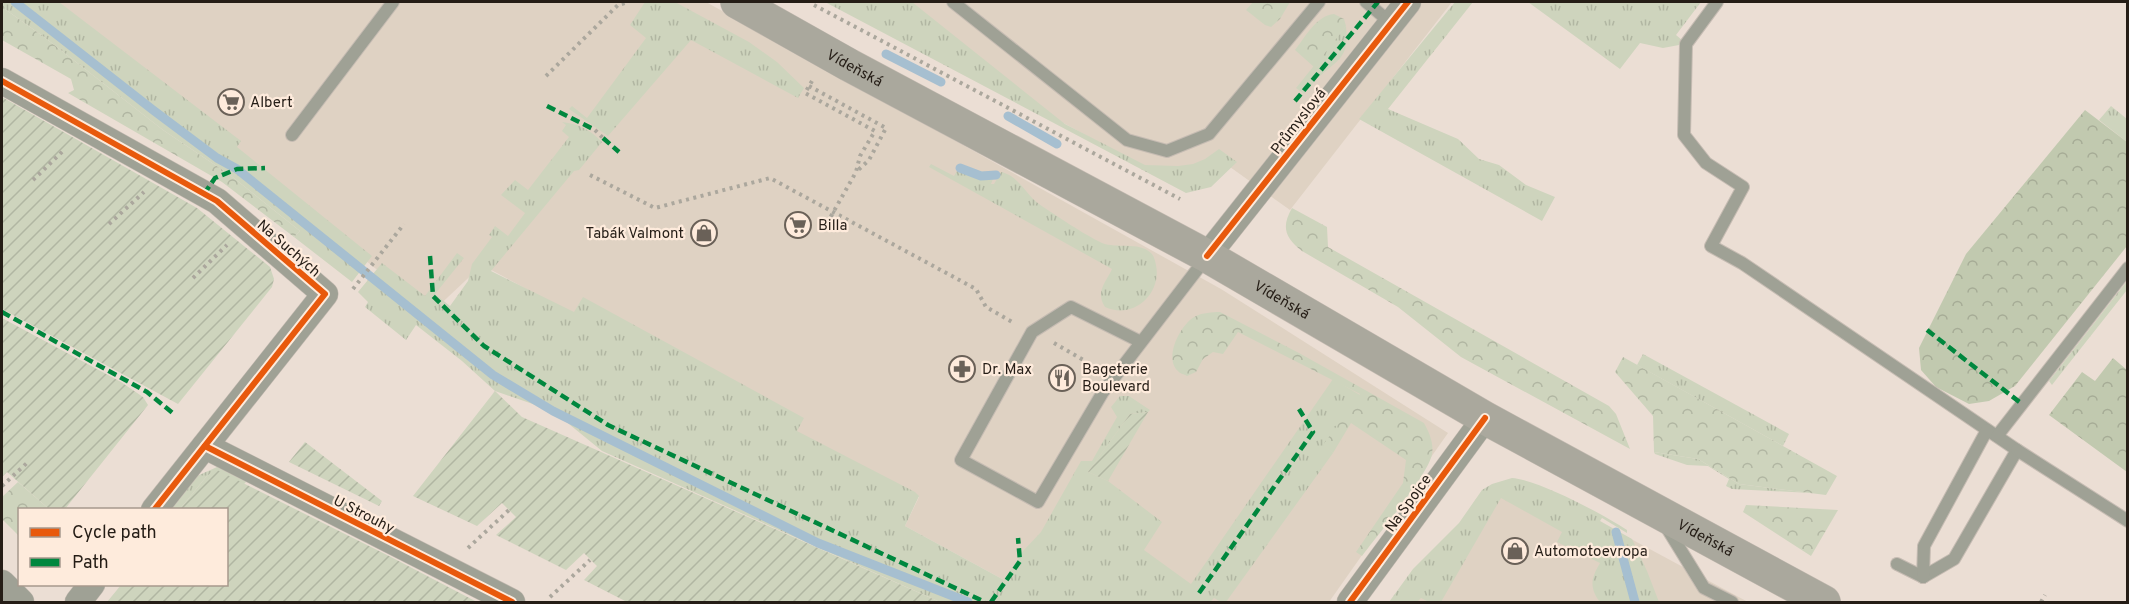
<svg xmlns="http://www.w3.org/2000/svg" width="2129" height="604" font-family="Overpass,sans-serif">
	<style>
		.commercial { fill: #dfd2c3 }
		.grass { fill: url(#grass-tufts) }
		.forest { fill: url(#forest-crowns) }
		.park { fill: url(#park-crowns) }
		.garden { fill: url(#garden-furrows) }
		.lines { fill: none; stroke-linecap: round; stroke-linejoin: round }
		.stream { stroke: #a6bfd0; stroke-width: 9 }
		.lane-casing { stroke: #c6bcb3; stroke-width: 14 }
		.street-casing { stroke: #c6bcb3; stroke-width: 27 }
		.secondary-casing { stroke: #c6bcb3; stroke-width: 34 }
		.path { stroke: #aba79d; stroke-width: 4; stroke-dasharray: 3 4.5; stroke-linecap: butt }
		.lane { stroke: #9fa195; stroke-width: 12 }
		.street { stroke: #9fa195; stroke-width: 26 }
		.secondary { stroke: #aaa89d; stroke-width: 33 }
		.quiet { stroke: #00873e; stroke-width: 4.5; stroke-dasharray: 9 4.5; stroke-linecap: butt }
		.cycleway-casing { stroke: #feebdc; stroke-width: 10 }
		.cycleway { stroke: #e8590c; stroke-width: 6 }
		.labels { text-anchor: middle; stroke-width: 4.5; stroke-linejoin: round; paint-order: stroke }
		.street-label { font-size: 15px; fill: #251d16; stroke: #feebdc }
		.poi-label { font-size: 15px; fill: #251d16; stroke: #feebdc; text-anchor: start }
	</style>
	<defs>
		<pattern id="grass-tufts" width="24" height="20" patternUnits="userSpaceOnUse" patternTransform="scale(1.5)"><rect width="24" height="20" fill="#ced4bd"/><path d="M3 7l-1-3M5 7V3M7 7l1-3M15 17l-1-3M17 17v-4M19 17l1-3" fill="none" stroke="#b1b6a2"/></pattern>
		<pattern id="forest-crowns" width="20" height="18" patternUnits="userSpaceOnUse" patternTransform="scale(1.5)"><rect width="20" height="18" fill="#c1c9af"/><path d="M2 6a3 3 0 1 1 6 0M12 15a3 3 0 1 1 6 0" fill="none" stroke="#a6ac96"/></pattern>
		<pattern id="park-crowns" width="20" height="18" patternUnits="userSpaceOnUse" patternTransform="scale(1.5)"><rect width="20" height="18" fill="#ced4bd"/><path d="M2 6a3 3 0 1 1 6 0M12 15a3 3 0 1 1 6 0" fill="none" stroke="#b1b6a2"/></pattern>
		<pattern id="garden-furrows" width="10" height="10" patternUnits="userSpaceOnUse" patternTransform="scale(1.5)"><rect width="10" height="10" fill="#ced4bd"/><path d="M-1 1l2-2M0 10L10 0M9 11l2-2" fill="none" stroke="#b1b6a2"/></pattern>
	</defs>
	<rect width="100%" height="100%" fill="#ebded4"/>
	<g class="commercial">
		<path d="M43 2H706L1221 289 1448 433 1329 602H1001L1004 580 905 526 919 497 896 488 482 265 431 313Z"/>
		<path d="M840 2H1452L1290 210 1223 162 1176 184Z"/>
		<path d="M1529 484 1748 602H1413L1476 499Z"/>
	</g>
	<g class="grass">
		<path d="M2 2H59L241 141 237 147 372 256 352 282 294 237 300 231 230 175 163 130 44 37 2 7Z"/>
		<path d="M645 2H675L749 42 777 62 804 88 798 98 691 40 608 136 569 109 572 106 587 118 646 38 630 25Z"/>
		<path d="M825 2H912L1065 124 1145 165 1178 166 1193 164 1205 159 1219 149 1237 162 1211 187 1186 193Z"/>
		<path d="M1455 2H1473L1388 109 1458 139 1479 159 1499 165 1526 185 1555 197 1542 221 1359 119Z"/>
		<path d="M1528 2H1701L1676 35 1682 40 1679 45 1663 48 1640 43 1620 69Z"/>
		<path d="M1346 26C1349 56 1341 58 1320 76 1314 81 1309 88 1304 94L1296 88Z"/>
		<path d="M2111 106 2127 119V142L2099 120Z"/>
		<path d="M562 122C580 124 590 130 602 142L579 170 574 171 491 271 574 312 583 297 804 418 797 431 915 492 919 496 905 526 1004 580 1024 550 1041 532 1081 461H1092L1117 417 1111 407 1120 396H1129L1150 410 1148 412 1130 414 1088 472 1108 481 1162 522 1144 550 1191 584 1333 379 1360 395 1324 445 1333 453 1226 602H1221L1214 598 1210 602H940L602 451 553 411 495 391 462 361 416 325 406 340 365 307 368 302 358 292 382 263 425 296 457 253 464 258 435 294 450 306 468 281 472 264 492 237 489 235 495 226 508 236 525 213 501 195 515 180 528 190 569 137 562 131 566 125Z"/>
		<path d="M931 164 954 176 957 171 977 179H993L991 184H994L1001 172C1018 175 1026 195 1039 204 1055 215 1085 235 1102 243 1117 249 1138 241 1151 253 1154 256 1155 260 1156 265 1162 294 1133 320 1105 307 1095 292 1106 282 1112 269L929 167Z"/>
		<path d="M2127 281V290L2059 376 2052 385 2049 381Z"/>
		<path d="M1643 354 1789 434 1783 446 1637 365Z"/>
		<path d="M1654 452 1698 459 1739 484 1811 493 1732 489 1726 486 1729 479 1708 466 1687 465 1655 454Z"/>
		<path d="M217 467H225L247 481 243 485 215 470 206 477 180 509 170 510 197 476Z"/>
		<path d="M1512 478C1538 480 1603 514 1627 530V533L1602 518 1600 521 1632 539 1647 571 1659 602H1600C1589 588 1591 578 1600 563L1557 542 1562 532 1501 498 1441 602H1429L1421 598 1417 602H1389L1413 569 1459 523 1482 490 1492 484Z"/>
	</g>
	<g class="forest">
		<path d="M2085 110 2127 142V246L2015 386 1989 401 1969 404 1936 387 1921 370 1919 348 1966 254Z"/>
		<path d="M2113 358 2127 370V472L2049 415 2082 372 2095 381Z"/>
	</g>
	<g class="park">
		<path d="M1253 2H1290L1280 19 1271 27 1265 25 1246 10Z"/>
		<path d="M2 7 44 37 163 130 230 175 300 231 294 237 222 182 68 93 74 90 71 79 2 40Z"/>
		<path d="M1334 14 1344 19 1346 26 1314 67 1295 50C1306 36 1316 16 1334 14Z"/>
		<path d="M1292 208 1327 227 1328 247 1609 406 1616 414 1630 449 1461 357 1398 307 1302 251C1285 238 1281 227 1292 208Z"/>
		<path d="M1220 312 1299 353 1424 423C1429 432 1434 443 1432 454 1429 474 1376 537 1362 556L1356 552 1403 483 1406 460 1351 423 1333 453 1323 445 1360 394 1238 332 1223 354 1213 352 1203 359 1196 372 1187 376C1184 374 1180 374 1178 371 1163 358 1181 323 1196 316 1202 313 1212 312 1220 312Z"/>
		<path d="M1623 357 1837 476 1826 495 1739 484 1698 459 1654 452 1653 416 1615 372Z"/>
		<path d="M18 482 49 509 20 510 19 536 2 519V497Z"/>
		<path d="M1746 505 1838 510 1811 556 1743 512Z"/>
	</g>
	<g class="garden">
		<path d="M2 97 197 208 270 267 274 279 272 287 178 404 2 309Z"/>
		<path d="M2 318 121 382 143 397 148 405 65 509H49L7 472 2 477Z"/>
		<path d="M495 391 522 417 940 602H627L584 580 597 566 584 553 566 570 496 535 516 517 502 503 477 526 413 496Z"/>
		<path d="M1148 412 1108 481 1088 472 1130 414Z"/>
		<path d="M305 442 382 501 379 506 289 462Z"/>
		<path d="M215 469 389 556 477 602H107L121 585 226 584V510L180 509 206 477Z"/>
	</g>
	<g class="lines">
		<g class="stream">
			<path d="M15 2 153 110 217 158 237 169 493 375 553 411 818 543 968 602"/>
			<path d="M886 54 941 82"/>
			<path d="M1008 116 1057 144"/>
			<path d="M960 168 981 176 996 175"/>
			<path d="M1616 532 1635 602"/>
		</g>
		<defs>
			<g id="lane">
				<path d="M953 2 1127 140 1167 151 1209 134 1319 2"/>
				<path d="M1366 2 1391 23"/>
				<path d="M1717 2 1686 44 1684 135 1706 163 1743 187 1711 246 1742 263 2017 450 1954 559 1923 577"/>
				<path d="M292 135 393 2"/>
				<path d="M1141 342 1071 307 1032 332 961 460 1038 502 1103 392 1206 258"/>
				<path d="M1997 436 2128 268"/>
				<path d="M2017 450 2128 521"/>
				<path d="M1667 528 1704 588 1732 602"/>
				<path d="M1897 564 1923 577"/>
				<path d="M1923 577 1924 546 1987 430"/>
			</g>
			<g id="street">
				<path d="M2 81 217 201 325 294 154 510"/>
				<path d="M1207 256 1408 2"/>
				<path d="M205 446 512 602"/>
				<path d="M2 583 21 602"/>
				<path d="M78 602 92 584"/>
				<path d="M1350 602 1485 418"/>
			</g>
			<g id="secondary">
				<path id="s1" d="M737 2 849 65 1207 256 1485 418 1824 602"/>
			</g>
		</defs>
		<use href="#lane" class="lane-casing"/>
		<use href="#street" class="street-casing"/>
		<use href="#secondary" class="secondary-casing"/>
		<g class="path">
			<path d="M814 5 1180 199"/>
			<path d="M546 76 618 5 629 2"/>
			<path d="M812 81 805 93 875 131 860 156 856 172 830 218"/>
			<path d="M809 86 886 128 869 160 856 172"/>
			<path d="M595 130 603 138"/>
			<path d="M590 175 655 208 770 178 976 289 986 307 1014 323"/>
			<path d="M33 180 65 149"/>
			<path d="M109 224 144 192"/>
			<path d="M193 278 227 245"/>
			<path d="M353 289 404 224"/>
			<path d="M1054 343 1085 361 1082 367"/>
			<path d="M2 486 28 462"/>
			<path d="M468 548 509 510"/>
			<path d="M550 597 590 560"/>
			<path d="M2041 602 2045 595"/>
		</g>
		<use href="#lane" class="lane"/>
		<use href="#street" class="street"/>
		<use href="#secondary" class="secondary"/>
		<g class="quiet">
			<path d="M1295 101 1378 2"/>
			<path d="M547 106 595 130"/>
			<path d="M603 138 619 152"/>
			<path d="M204 194 215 178 237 169 265 168"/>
			<path d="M430 256 433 296 484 346 608 425 985 602"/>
			<path d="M2 312 147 392 175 415"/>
			<path d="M1927 330 2022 404"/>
			<path d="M1199 593 1313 432 1299 409"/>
			<path d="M991 602 1020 561 1018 538"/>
		</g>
		<defs>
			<g id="cycleway">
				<path d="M2 81 217 201 325 294 154 510"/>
				<path d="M1207 256 1408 2"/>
				<path d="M205 446 512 602"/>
				<path d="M1350 602 1485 418"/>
			</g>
		</defs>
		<use href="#cycleway" class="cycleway-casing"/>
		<use href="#cycleway" class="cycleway"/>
	</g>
	<defs>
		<symbol id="supermarket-ring" viewBox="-11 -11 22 22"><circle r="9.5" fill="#feebdc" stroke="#6a6158" stroke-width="1.5"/><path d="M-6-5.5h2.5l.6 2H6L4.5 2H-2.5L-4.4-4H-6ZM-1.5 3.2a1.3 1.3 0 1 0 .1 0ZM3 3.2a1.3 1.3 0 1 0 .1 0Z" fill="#6a6158"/></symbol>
		<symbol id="shop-ring" viewBox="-11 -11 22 22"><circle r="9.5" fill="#feebdc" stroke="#6a6158" stroke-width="1.5"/><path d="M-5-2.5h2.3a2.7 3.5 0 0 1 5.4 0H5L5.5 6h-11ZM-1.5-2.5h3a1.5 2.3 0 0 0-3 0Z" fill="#6a6158"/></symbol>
		<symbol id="pharmacy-ring" viewBox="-11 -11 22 22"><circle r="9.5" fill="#feebdc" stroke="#6a6158" stroke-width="1.5"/><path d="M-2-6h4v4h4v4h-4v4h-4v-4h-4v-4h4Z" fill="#6a6158"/></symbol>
		<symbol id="restaurant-ring" viewBox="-11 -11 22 22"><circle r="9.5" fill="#feebdc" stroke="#6a6158" stroke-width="1.5"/><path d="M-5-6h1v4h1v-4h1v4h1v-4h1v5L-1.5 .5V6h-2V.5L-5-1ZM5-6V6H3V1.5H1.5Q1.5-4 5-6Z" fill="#6a6158"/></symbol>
	</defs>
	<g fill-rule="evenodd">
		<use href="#supermarket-ring" x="216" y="87" width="30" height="30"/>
		<use href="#supermarket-ring" x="783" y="210" width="30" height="30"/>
		<use href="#shop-ring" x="689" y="218" width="30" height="30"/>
		<use href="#pharmacy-ring" x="947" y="354" width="30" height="30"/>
		<use href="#restaurant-ring" x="1047" y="363" width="30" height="30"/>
		<use href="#shop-ring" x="1500" y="536" width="30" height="30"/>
	</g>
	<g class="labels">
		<g class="street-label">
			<text dy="5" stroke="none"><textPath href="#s1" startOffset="135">Vídeňská</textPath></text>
			<text transform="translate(1298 121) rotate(-52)" y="5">Průmyslová</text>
			<text transform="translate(289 248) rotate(41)" y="5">Na Suchých</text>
			<text dy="5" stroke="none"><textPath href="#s1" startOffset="621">Vídeňská</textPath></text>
			<text transform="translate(1408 503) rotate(-54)" y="5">Na Spojce</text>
			<text transform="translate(364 514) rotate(27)" y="5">U Strouhy</text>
			<text dy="5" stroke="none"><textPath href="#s1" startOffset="1107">Vídeňská</textPath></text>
		</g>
		<g class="poi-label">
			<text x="250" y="107">Albert</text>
			<text x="818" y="230">Billa</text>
			<text x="684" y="238" text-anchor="end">Tabák Valmont</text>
			<text x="982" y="374">Dr. Max</text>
			<text x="1082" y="374">Bageterie<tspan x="1082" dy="17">Boulevard</tspan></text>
			<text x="1534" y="556">Automotoevropa</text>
		</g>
	</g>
	<rect width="2129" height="604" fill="none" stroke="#251d16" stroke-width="6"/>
	<rect x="18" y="508" width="210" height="78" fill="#feebdc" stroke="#a7998d" stroke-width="1.5"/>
	<rect x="30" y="528" width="30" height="9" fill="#e8590c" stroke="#a7998d" stroke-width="1.5"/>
	<text x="72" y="538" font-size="18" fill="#251d16">Cycle path</text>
	<rect x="30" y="558" width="30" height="9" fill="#00873e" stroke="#a7998d" stroke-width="1.5"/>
	<text x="72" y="568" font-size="18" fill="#251d16">Path</text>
</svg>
